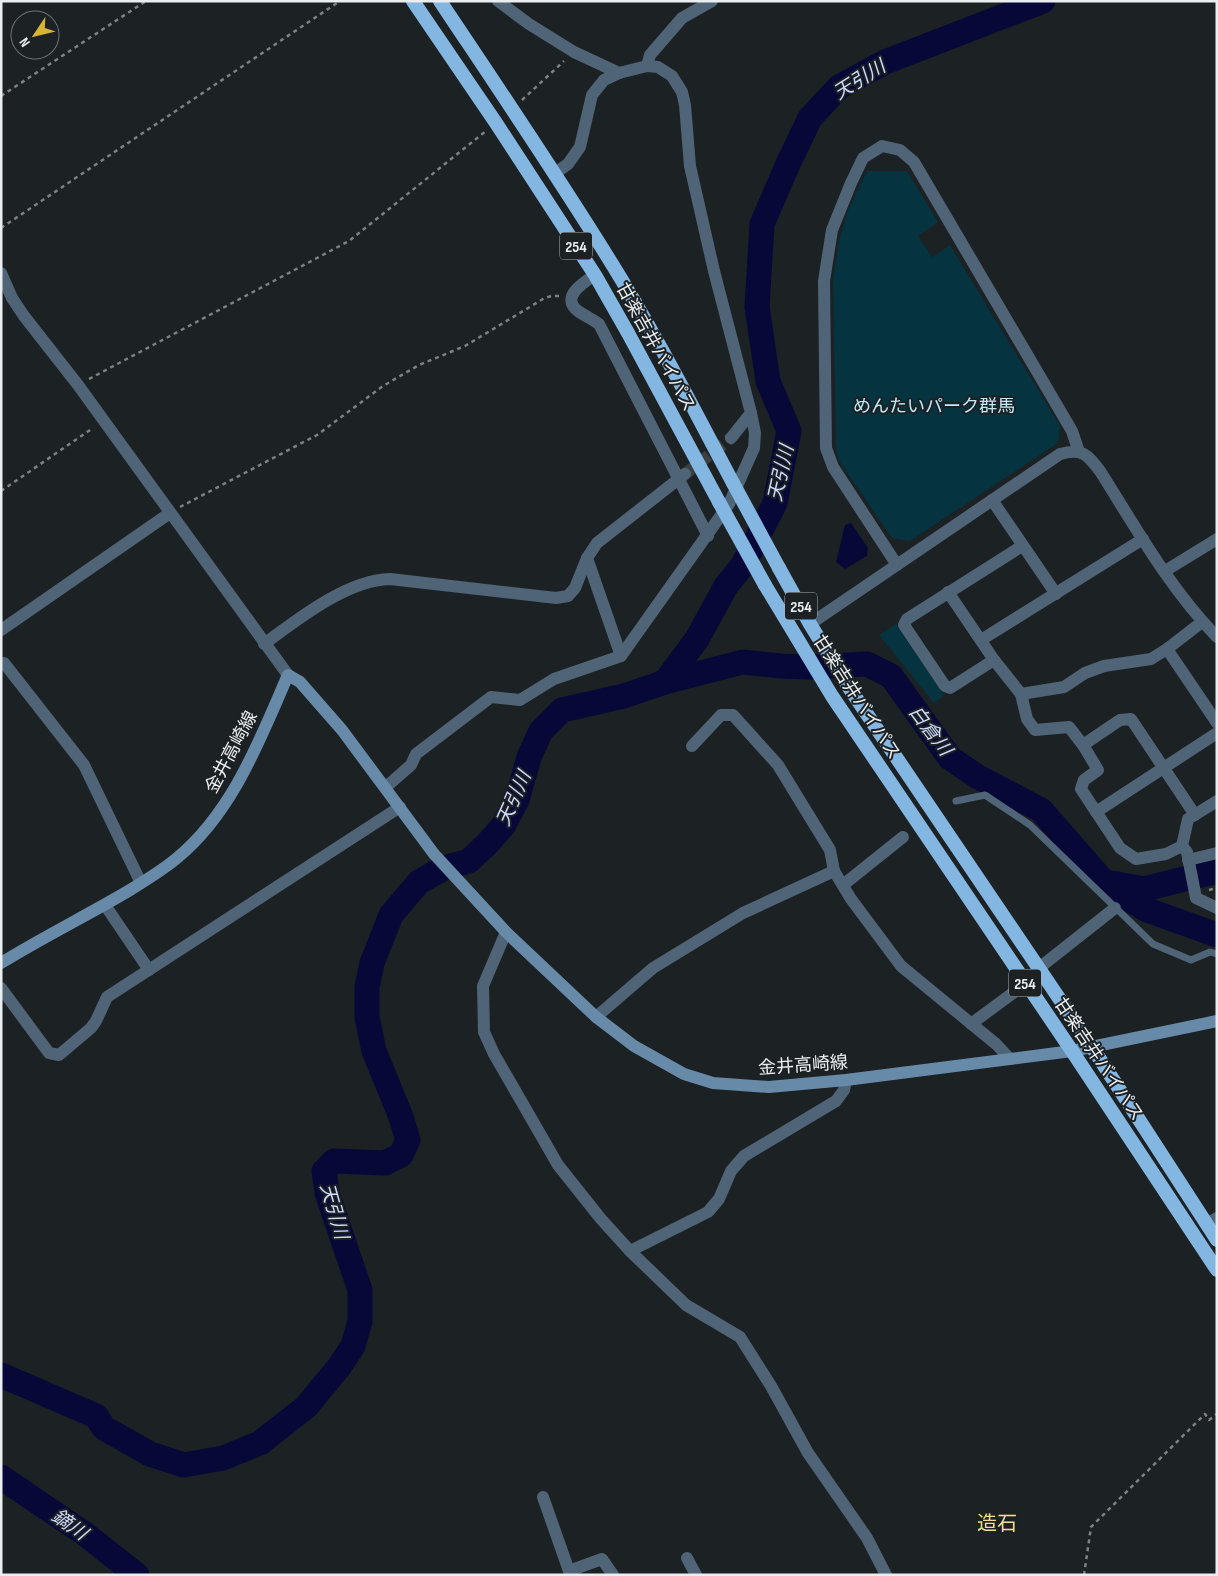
<svg xmlns="http://www.w3.org/2000/svg" width="1218" height="1576" font-family="'Sofia Sans Condensed','Noto Sans JP',sans-serif">
	<style>
		.green { fill: #05333f }
		.water { fill: #070838 }
		.lines { fill: none; stroke-linecap: round; stroke-linejoin: round }
		.river { stroke: #070838; stroke-width: 25 }
		.minor-tunnel { stroke: #3b4043; stroke-width: 12; stroke-dasharray: 12 6; stroke-linecap: butt }
		.path { stroke: #7d8184; stroke-width: 2.5; stroke-dasharray: 4 4; stroke-linecap: butt }
		.service { stroke: #4f6477; stroke-width: 7 }
		.minor { stroke: #4f6477; stroke-width: 12 }
		.tertiary { stroke: #4f6477; stroke-width: 12 }
		.secondary { stroke: #688aa9; stroke-width: 12 }
		.trunk { stroke: #84b6e2; stroke-width: 14 }
		.trunk-bridge { stroke: #84b6e2; stroke-width: 14 }
		.labels { text-anchor: middle; stroke-width: 4; stroke-linejoin: round; paint-order: stroke }
		.shield { fill: #1c2124; stroke: #acb0b3; stroke-width: 1 }
		.shield-label { font-size: 16px; font-weight: bold; fill: #eaeef0 }
		.street-label { font-size: 18px; fill: #eaeef0; stroke: #1c2124 }
		.park-label { font-size: 18px; fill: #bfe9f8; stroke: #1c2124 }
		.water-label { font-size: 19px; font-style: italic; fill: #d0dafc; stroke: #1c2124 }
		.quarter-label { font-size: 20px; fill: #f4dd90; stroke: #1c2124 }
	</style>
	<rect width="100%" height="100%" fill="#1c2124"/>
	<g class="green">
		<path d="M867 171H907L938 222 918 236 932 257 950 245 1060 426 1058 443 910 541 892 538 839 461 836 450 833 278 840 237 848 210Z"/>
		<path d="M896 624 944 695 934 703 879 635Z"/>
	</g>
	<path class="water" d="M851 523 868 548 867 556 845 569 836 562 845 525Z"/>
	<g class="lines">
		<g class="river">
			<path d="M665 682 697 639 726 586 743 565 775 503 789 431 768 381 757 307 762 224 788 164 810 118 839 87 885 62 1043 1"/>
			<path d="M1112 883 1144 889 1217 871"/>
			<path d="M1 1375 96 1416 104 1428 150 1454 184 1465 223 1458 260 1443 306 1407 339 1367 353 1346 360 1321V1290L327 1193 324 1171 334 1161 385 1163 401 1155 408 1140 401 1117 374 1051 367 1017V987L372 963 391 915 419 882 444 868 469 861 487 844 503 826 517 800 529 757 541 731 562 710 624 696 665 682 743 662 781 666 808 667 867 664 891 676 950 758 978 777 1041 810 1104 882 1120 894 1147 910 1217 935"/>
			<path d="M1 1477 85 1534 137 1575"/>
		</g>
		<path class="minor-tunnel" d="M685 474 731 438"/>
		<g class="path">
			<path d="M1 96 146 1"/>
			<path d="M522 100 564 61"/>
			<path d="M1 228 340 1"/>
			<path d="M89 379 349 241 486 131"/>
			<path d="M1 491 93 428"/>
			<path d="M180 507 317 435 383 386 419 365 465 346 543 299 551 296H560"/>
			<path d="M1209 890 1217 888"/>
			<path d="M1084 1575 1091 1527 1205 1414 1209 1420 1217 1414"/>
		</g>
		<path class="service" d="M956 801 985 795 1030 825 1153 944 1191 960 1210 952 1217 954"/>
		<g class="minor">
			<path d="M498 1 529 24 574 52 619 73 647 66 658 67 672 76 682 92 685 105 690 166 714 271 751 413 731 438"/>
			<path d="M647 66 650 55 682 18 712 1"/>
			<path d="M554 174 568 164 580 147 592 95 604 80 619 73"/>
			<path d="M595 275C583 283 560 297 578 311 585 316 592 319 599 324L708 536"/>
			<path d="M992 500 1056 594"/>
			<path d="M587 558 621 656"/>
			<path d="M1165 571 1217 539"/>
			<path d="M948 592 994 660 1021 694 1064 687 1085 673 1104 666 1151 659 1167 649 1202 622"/>
			<path d="M1 630 170 513"/>
			<path d="M981 640 1143 539"/>
			<path d="M264 644C298 619 347 580 390 579L556 598 568 596 575 588 587 558 597 543 685 474"/>
			<path d="M1167 649 1217 723"/>
			<path d="M994 660 950 688 945 686 904 625 907 619 1022 546"/>
			<path d="M4 663 84 765 141 883"/>
			<path d="M1021 694 1027 719 1035 730 1069 727 1083 745"/>
			<path d="M692 746 721 715H733L778 765 830 850 834 871"/>
			<path d="M386 787 411 765 416 754 491 697 520 700 554 679 621 656 729 504 754 448 755 433 751 413"/>
			<path d="M1217 801 1188 819 1182 846 1187 852 1196 898 1217 908"/>
			<path d="M1096 812 1217 733"/>
			<path d="M1182 846 1166 854 1136 859 1120 848 1081 789 1084 780 1098 770 1083 745 1120 720 1131 719 1195 815"/>
			<path d="M1188 860 1217 853"/>
			<path d="M843 885 903 837"/>
			<path d="M105 905 149 970"/>
			<path d="M506 932 483 986 484 1032 494 1054 558 1165 601 1219 630 1251"/>
			<path d="M1039 968 1115 908"/>
			<path d="M1 988 49 1053 59 1055 91 1028 96 1021 107 997 400 807"/>
			<path d="M596 1017 653 968 743 913 834 871 851 899 901 966 996 1044 1010 1059"/>
			<path d="M971 1024 1025 984"/>
			<path d="M846 1080 844 1090 836 1101 744 1156 731 1171 719 1199 708 1212 630 1251 686 1305 740 1337 771 1386 808 1453 867 1538 886 1575"/>
			<path d="M1206 1224 1217 1218"/>
			<path d="M543 1497 569 1571 602 1559 613 1575"/>
			<path d="M687 1558 696 1575"/>
		</g>
		<g class="tertiary">
			<path d="M1 273 12 298 24 316 78 385 288 675"/>
			<path d="M897 565 833 467 826 448 824 281 832 230 851 183 863 158 882 146 900 150 914 162 1072 431 1079 452"/>
			<path d="M810 624 1060 454C1082 448 1087 454 1100 471 1136 528 1170 589 1217 637"/>
		</g>
		<path class="secondary" d="M1 963C43 937 88 915 130 890 146 880 163 870 177 858 233 812 260 739 288 675L300 682 342 730 434 854 506 932 596 1017 634 1046 684 1074 713 1083 769 1087 846 1080 1072 1051 1217 1021"/>
		<g class="trunk">
			<path d="M413 1 496 123 595 275 628 333 719 502"/>
			<path d="M440 1C498 88 557 175 612 264 656 335 694 410 733 483"/>
			<path d="M779 568 810 624 850 689 1092 1047 1217 1240"/>
			<path d="M765 585 832 696 1072 1051 1217 1270"/>
		</g>
		<g class="trunk-bridge">
			<path d="M733 483 779 568"/>
			<path d="M719 502 765 585"/>
		</g>
	</g>
	<g class="labels">
		<g class="shield">
			<rect x="560" y="232.5" width="32" height="27" rx="4"/>
			<rect x="785" y="592.5" width="32" height="27" rx="4"/>
			<rect x="1009" y="969.5" width="32" height="27" rx="4"/>
		</g>
		<g class="shield-label">
			<text x="576" y="252">254</text>
			<text x="801" y="612">254</text>
			<text x="1025" y="989">254</text>
		</g>
		<g class="street-label">
			<text transform="translate(656 347) rotate(61)" y="6">甘楽吉井バイパス</text>
			<text transform="translate(857 697) rotate(57)" y="6">甘楽吉井バイパス</text>
			<text transform="translate(231 752) rotate(-62)" y="6">金井高崎線</text>
			<text transform="translate(1099 1059) rotate(56)" y="6">甘楽吉井バイパス</text>
			<text transform="translate(803 1065) rotate(-4)" y="6">金井高崎線</text>
		</g>
		<g class="park-label">
			<text x="934" y="412">めんたいパーク群馬</text>
		</g>
		<g class="water-label">
			<text transform="translate(859 79) rotate(-32)" y="7">天引川</text>
			<text transform="translate(780 473) rotate(-77)" y="7">天引川</text>
			<text transform="translate(931 730) rotate(53)" y="7">白倉川</text>
			<text transform="translate(513 798) rotate(-66)" y="7">天引川</text>
			<text transform="translate(335 1211) rotate(74)" y="7">天引川</text>
			<text transform="translate(70 1524) rotate(35)" y="7">鏑川</text>
		</g>
		<g class="quarter-label">
			<text x="997" y="1530">造石</text>
		</g>
	</g>
	<rect width="1218" height="1576" fill="none" stroke="#eaeef0" stroke-width="5"/>
	<g transform="translate(35 35) rotate(235)"><circle r="24" fill="#1c2124" stroke="#6e7376"/>
	<path d="M0-4L9 19L0 12L-9 19Z" fill="#d7b434"/>
	<text y="-8" font-size="14" font-weight="bold" text-anchor="middle" fill="#eaeef0">N</text>
	</g>
</svg>
